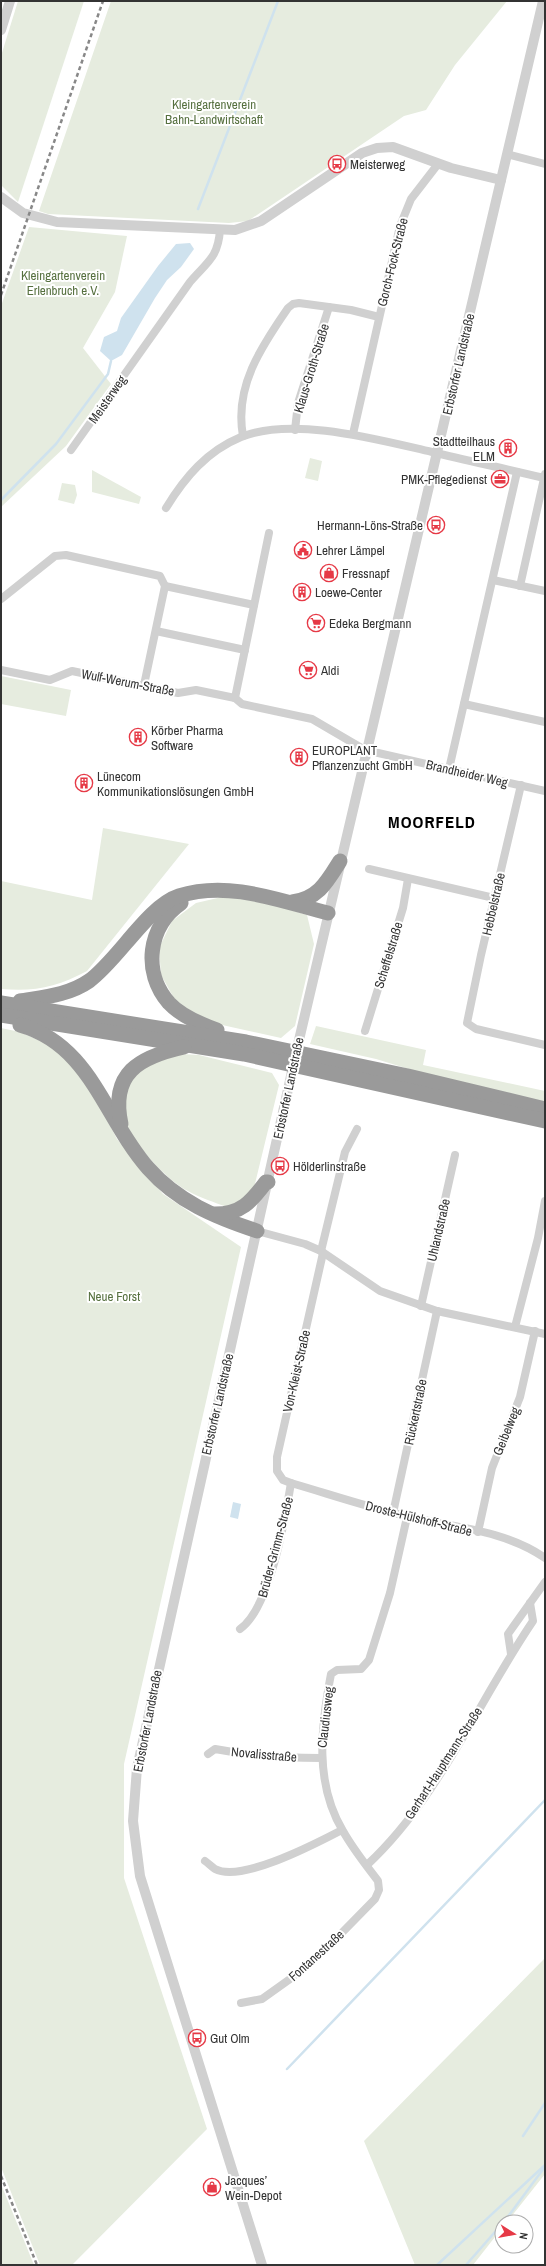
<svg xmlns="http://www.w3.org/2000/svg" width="546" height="2266" font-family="'Archivo Narrow',sans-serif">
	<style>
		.green { fill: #e6ecdf }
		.water { fill: #cfe2ee }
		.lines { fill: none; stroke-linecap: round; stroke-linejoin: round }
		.stream { stroke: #cfe2ee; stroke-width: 2.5 }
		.minor { stroke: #d0d0d0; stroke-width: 8 }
		.tertiary { stroke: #d0d0d0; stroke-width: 10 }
		.motorway { stroke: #9a9a9a; stroke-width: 15 }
		.rail { stroke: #888; stroke-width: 2.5; stroke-dasharray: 4 3; stroke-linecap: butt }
		.labels { text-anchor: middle; stroke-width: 4; stroke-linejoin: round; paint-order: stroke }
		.park-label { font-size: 13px; fill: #56703f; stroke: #fff }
		.poi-label { font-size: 13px; fill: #333; stroke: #fff; text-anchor: start }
		.street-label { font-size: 13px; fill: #333; stroke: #fff }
		.district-label { font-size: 17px; font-weight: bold; letter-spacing: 1px; fill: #000; stroke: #fff }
	</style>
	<rect width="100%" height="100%" fill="#fff"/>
	<g class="green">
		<path d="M18 1H84L18 202 1 185V56Z"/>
		<path d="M111 1H507L455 65 426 110 404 116 248 221 229 223 48 214 39 211Z"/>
		<path d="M29 227 127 236 115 292 83 348 111 384 66 446 1 507V306Z"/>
		<path d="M310 458 322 461 318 481 305 478Z"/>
		<path d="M92 470 141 497 139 504 92 492Z"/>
		<path d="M62 483 75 485 77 495 74 504 58 500Z"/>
		<path d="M1 676 71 690 66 716 1 704Z"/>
		<path d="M103 828 189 844 87 971C57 987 35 992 1 989V881L92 900Z"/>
		<path d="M222 897 259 900 307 915 314 944 295 1026 281 1038 204 1021 175 1000 161 975 159 948 172 921 196 903Z"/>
		<path d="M316 1026 426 1050 423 1065 545 1091V1104L425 1074 376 1059 310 1044Z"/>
		<path d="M1 1028 20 1032 52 1046 88 1083 117 1139 163 1194 241 1247 124 1764V1878L207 2129 72 2265H40L1 2167Z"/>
		<path d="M181 1054 199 1055 272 1073 279 1085 252 1196 227 1207C214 1202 200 1198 188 1191 168 1181 139 1149 129 1130 121 1115 123 1091 133 1077 143 1063 166 1059 181 1054Z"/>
		<path d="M545 1958V2174L507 2222H502V2228L473 2265H415L364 2141Z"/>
		<path d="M1 2184 34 2265H1Z"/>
	</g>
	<g class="water">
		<path d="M190 243 194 249 181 267 167 280 155 298 122 355 111 361 100 351 104 337 117 331 121 318 158 266 176 244Z"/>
		<path d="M233 1502 241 1504 238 1519 230 1517Z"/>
	</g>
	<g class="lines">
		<g class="stream">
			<path d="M198 209 278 1"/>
			<path d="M1 500 56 444 108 374 111 361"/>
			<path d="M287 2069 545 1800"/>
			<path d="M523 2136 545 2103"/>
			<path d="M504 2222 544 2168"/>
			<path d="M437 2265 545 2165"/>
			<path d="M466 2265 502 2224"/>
		</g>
		<g class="minor">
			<path d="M507 154 545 164"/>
			<path d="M295 430 298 403 329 307"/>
			<path d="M353 434 400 226 411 199 438 164"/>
			<path d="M243 436C234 387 261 347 288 308L293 304 299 303 351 310 379 317"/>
			<path d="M71 450 190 282C207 262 218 258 220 230"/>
			<path d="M166 508C185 477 207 451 241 437 293 416 379 440 432 452 469 461 507 469 544 478"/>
			<path d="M493 580 545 591"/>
			<path d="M165 586 254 605"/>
			<path d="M520 586 545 474"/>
			<path d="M1 599 55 556 66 555 160 576 165 586 144 685"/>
			<path d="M156 631 245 650"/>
			<path d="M1 670 50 680 72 671 178 693 196 690 235 698 242 704 312 719 365 750 545 791"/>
			<path d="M235 698 269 533"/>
			<path d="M464 704 545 722"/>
			<path d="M449 769 517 472"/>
			<path d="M521 785 481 955 467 1023 476 1029 545 1045"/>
			<path d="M369 869 494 898"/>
			<path d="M365 1031 403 908 408 879"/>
			<path d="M257 1231 305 1244 321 1251 380 1291 437 1311 545 1334"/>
			<path d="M321 1251 345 1152 357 1129"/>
			<path d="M323 1253 277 1457V1471L283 1480 291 1483C329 1494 367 1507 406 1516 452 1527 505 1530 545 1558"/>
			<path d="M421 1306 455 1155"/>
			<path d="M515 1327 538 1238 545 1201"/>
			<path d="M393 1513 437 1311"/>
			<path d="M478 1532 492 1468 520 1397 535 1331"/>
			<path d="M240 1629C270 1608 285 1519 291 1483"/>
			<path d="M511 1654 508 1634 545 1582"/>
			<path d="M208 1754 215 1749C251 1756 285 1758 321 1758"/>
			<path d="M205 1861C208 1863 212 1867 215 1869 242 1883 317 1843 342 1830"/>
			<path d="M367 1865C439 1798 478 1702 533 1621L530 1603"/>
			<path d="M241 2003 262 1999 290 1979 324 1951 375 1899 379 1890 378 1881C366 1865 353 1849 343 1831 314 1783 321 1726 331 1674L337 1670 361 1669 369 1660 390 1593 407 1517"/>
		</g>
		<g class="tertiary">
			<path d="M1 30 10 1"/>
			<path d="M1 197 23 213 57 222 235 230 261 221 362 153 377 148 393 147 451 168 501 180"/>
			<path d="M262 2265 140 1876 133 1821 137 1768 299 1040 543 1"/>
		</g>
		<g class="motorway">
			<path d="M292 902C318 899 327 882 340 861"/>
			<path d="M181 903C148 926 142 972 169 1003 181 1016 200 1024 217 1030"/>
			<path d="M20 1001C44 997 69 995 89 981 118 960 148 906 179 896 228 880 281 901 328 913"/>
			<path d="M1 1003 246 1042 408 1076 545 1109"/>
			<path d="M1 1015 244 1054 545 1121"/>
			<path d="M20 1025C91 1045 104 1118 148 1168 178 1202 215 1217 257 1231"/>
			<path d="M121 1124C110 1073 139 1057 184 1047"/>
			<path d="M215 1214C241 1214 251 1202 266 1182H268"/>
		</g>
		<g class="rail">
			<path d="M1 295 103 1"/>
			<path d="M1 2176 37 2265"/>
		</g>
	</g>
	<defs>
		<symbol id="bus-ring" viewBox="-11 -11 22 22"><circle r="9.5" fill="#fff" stroke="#e63946" stroke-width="1.5"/><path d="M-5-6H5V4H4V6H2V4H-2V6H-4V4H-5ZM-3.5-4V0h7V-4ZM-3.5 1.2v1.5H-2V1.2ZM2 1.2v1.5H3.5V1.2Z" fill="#e63946"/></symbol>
		<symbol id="building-ring" viewBox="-11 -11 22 22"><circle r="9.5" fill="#fff" stroke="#e63946" stroke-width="1.5"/><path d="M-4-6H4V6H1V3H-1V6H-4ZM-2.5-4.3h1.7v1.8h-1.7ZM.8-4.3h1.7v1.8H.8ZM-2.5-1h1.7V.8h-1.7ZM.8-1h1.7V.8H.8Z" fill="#e63946"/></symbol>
		<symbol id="office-ring" viewBox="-11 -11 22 22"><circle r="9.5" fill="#fff" stroke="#e63946" stroke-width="1.5"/><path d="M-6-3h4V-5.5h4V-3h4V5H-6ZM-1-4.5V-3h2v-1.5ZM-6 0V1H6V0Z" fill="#e63946"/></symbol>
		<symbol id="civic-ring" viewBox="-11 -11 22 22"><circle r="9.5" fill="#fff" stroke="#e63946" stroke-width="1.5"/><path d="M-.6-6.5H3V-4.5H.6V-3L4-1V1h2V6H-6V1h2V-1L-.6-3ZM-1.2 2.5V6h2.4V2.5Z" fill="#e63946"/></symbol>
		<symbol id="shop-ring" viewBox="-11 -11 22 22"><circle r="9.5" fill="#fff" stroke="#e63946" stroke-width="1.5"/><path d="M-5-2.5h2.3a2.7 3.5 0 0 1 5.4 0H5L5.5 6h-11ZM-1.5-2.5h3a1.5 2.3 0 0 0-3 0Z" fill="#e63946"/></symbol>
		<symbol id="supermarket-ring" viewBox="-11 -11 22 22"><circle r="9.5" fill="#fff" stroke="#e63946" stroke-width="1.5"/><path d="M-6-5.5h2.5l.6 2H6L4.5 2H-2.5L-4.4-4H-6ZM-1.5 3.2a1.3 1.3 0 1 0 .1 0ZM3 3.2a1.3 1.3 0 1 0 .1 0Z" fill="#e63946"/></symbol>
	</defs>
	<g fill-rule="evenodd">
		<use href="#bus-ring" x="327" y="154" width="20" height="20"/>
		<use href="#building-ring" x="498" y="438" width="20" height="20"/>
		<use href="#office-ring" x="490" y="469" width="20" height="20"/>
		<use href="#bus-ring" x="426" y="515" width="20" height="20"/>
		<use href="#civic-ring" x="293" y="540" width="20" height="20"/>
		<use href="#shop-ring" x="319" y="563" width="20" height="20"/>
		<use href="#building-ring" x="292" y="582" width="20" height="20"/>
		<use href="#supermarket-ring" x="306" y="613" width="20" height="20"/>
		<use href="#supermarket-ring" x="298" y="660" width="20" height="20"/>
		<use href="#building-ring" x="128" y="727" width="20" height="20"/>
		<use href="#building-ring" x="289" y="747" width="20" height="20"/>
		<use href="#building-ring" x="74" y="773" width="20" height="20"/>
		<use href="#bus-ring" x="270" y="1156" width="20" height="20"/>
		<use href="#bus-ring" x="187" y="2028" width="20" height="20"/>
		<use href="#shop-ring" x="202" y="2177" width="20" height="20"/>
	</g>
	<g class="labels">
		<g class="park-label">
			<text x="214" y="109">Kleingartenverein<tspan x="214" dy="15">Bahn-Landwirtschaft</tspan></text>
			<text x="63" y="280">Kleingartenverein<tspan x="63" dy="15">Erlenbruch e.V.</tspan></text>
			<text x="114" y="1301">Neue Forst</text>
		</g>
		<g class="poi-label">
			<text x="350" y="169">Meisterweg</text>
			<text x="495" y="446" text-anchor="end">Stadtteilhaus<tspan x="495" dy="15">ELM</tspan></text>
			<text x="487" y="484" text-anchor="end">PMK-Pflegedienst</text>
			<text x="423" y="530" text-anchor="end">Hermann-Löns-Straße</text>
			<text x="316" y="555">Lehrer Lämpel</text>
			<text x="342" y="578">Fressnapf</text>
			<text x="315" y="597">Loewe-Center</text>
			<text x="329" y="628">Edeka Bergmann</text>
			<text x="321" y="675">Aldi</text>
			<text x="151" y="735">Körber Pharma<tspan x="151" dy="15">Software</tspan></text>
			<text x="312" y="755">EUROPLANT<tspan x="312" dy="15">Pflanzenzucht GmbH</tspan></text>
			<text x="97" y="781">Lünecom<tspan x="97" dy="15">Kommunikationslösungen GmbH</tspan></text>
			<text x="293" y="1171">Hölderlinstraße</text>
			<text x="210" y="2043">Gut Olm</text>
			<text x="225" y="2185">Jacques’<tspan x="225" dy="15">Wein-Depot</tspan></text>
		</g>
		<g class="street-label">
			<text transform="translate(392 262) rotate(-76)" y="5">Gorch-Fock-Straße</text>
			<text transform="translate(458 364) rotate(-77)" y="5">Erbstorfer Landstraße</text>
			<text transform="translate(311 368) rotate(-73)" y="5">Klaus-Groth-Straße</text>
			<text transform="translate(107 399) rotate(-55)" y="5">Meisterweg</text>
			<text transform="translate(128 682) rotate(11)" y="5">Wulf-Werum-Straße</text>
			<text transform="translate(467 773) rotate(13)" y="5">Brandheider Weg</text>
			<text transform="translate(493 904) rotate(-77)" y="5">Hebbelstraße</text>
			<text transform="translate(388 955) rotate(-73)" y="5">Scheffelstraße</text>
			<text transform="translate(288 1088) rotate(-78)" y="5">Erbstorfer Landstraße</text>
			<text transform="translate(438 1230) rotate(-77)" y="5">Uhlandstraße</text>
			<text transform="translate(296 1371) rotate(-77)" y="5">Von-Kleist-Straße</text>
			<text transform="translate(217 1404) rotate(-77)" y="5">Erbstorfer Landstraße</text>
			<text transform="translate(415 1412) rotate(-78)" y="5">Rückertstraße</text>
			<text transform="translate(506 1431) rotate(-68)" y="5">Geibelweg</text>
			<text transform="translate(419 1518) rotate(14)" y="5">Droste-Hülshoff-Straße</text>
			<text transform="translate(275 1547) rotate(-75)" y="5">Brüder-Grimm-Straße</text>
			<text transform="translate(325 1717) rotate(-83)" y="5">Claudiusweg</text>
			<text transform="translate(147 1721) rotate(-79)" y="5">Erbstorfer Landstraße</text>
			<text transform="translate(264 1754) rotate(5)" y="5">Novalisstraße</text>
			<text transform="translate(443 1763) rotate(-57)" y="5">Gerhart-Hauptmann-Straße</text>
			<text transform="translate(316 1955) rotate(-42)" y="5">Fontanestraße</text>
		</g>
		<g class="district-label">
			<text x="432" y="828">MOORFELD</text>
		</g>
	</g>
	<rect width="546" height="2266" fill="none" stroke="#333333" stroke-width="4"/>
	<g transform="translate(514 2234) rotate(101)"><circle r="19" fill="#ffffff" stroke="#adadad"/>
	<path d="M0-3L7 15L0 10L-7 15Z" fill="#e63946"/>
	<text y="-6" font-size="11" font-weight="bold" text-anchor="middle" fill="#333333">N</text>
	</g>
</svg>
